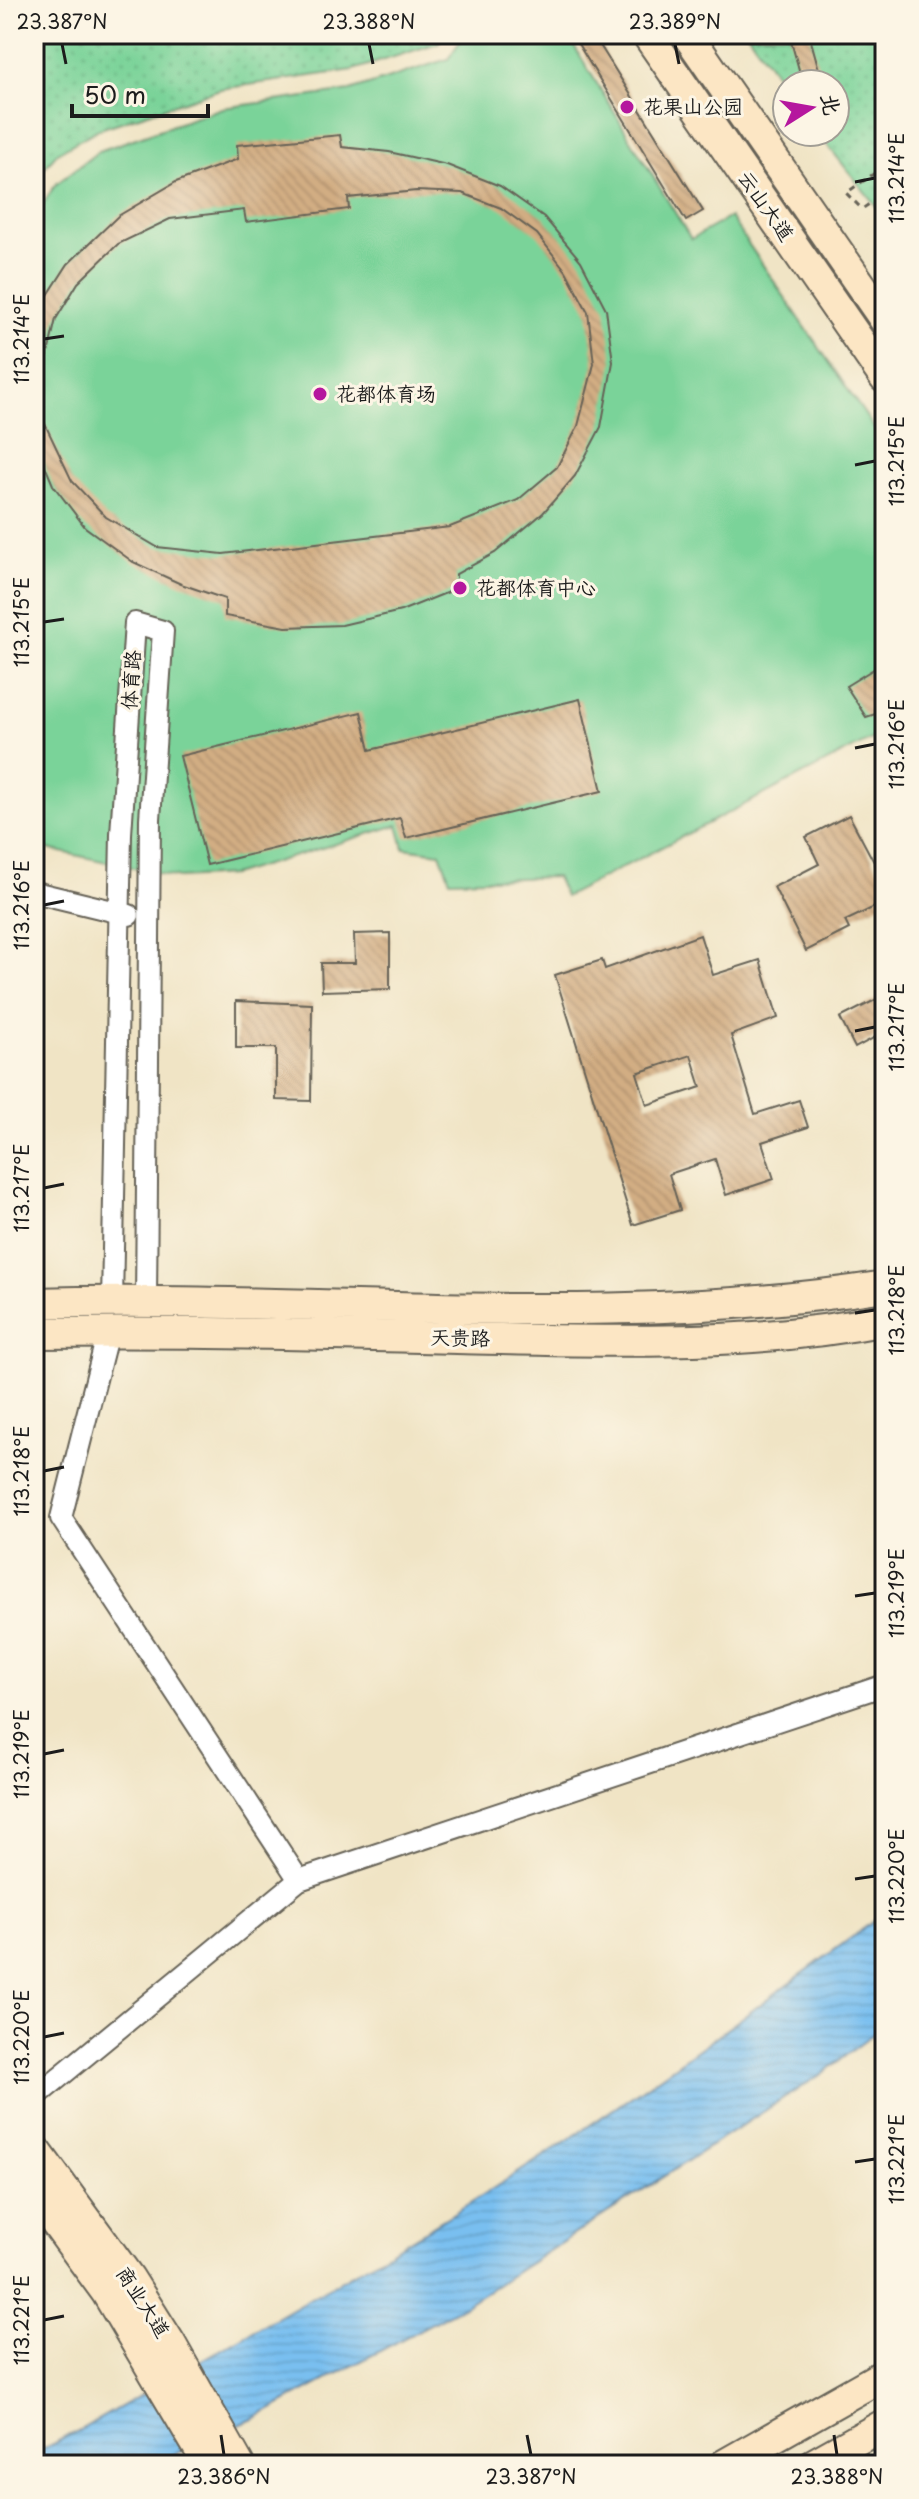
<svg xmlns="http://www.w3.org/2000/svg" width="919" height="2499" font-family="'Playpen Sans','LXGW WenKai TC',sans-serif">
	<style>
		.grass { fill: url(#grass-dots); stroke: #4b785a; stroke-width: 2 }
		.pitch { fill: #7ad399; stroke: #4b785a; stroke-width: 2 }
		.water { fill: url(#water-rules); stroke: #4a6e86; stroke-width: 2 }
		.building { fill: url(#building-back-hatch); fill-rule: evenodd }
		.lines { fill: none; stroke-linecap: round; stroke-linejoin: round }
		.street-casing { stroke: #666257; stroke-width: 24 }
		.secondary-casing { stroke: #666257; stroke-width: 34 }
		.path { stroke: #666257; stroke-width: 3; stroke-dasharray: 6 6; stroke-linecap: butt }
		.street { stroke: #fff; stroke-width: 20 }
		.secondary { stroke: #fce6c4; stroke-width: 30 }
		.ticks { fill: none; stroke: #1c1c1c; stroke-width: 3 }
		.poi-dot { fill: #b5179e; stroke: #fcf5e5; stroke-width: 3 }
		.labels { text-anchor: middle; stroke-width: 6; stroke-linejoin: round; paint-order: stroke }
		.poi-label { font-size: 20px; fill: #1c1c1c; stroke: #fcf5e5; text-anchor: start }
		.street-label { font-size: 20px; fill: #1c1c1c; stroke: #fcf5e5 }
		.neatline { fill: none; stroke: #1c1c1c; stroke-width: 3 }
		.ticks-label { font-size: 20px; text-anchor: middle; fill: #1c1c1c }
	</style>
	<defs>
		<pattern id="grass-dots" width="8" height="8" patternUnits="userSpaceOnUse" patternTransform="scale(2)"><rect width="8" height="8" fill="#7ad399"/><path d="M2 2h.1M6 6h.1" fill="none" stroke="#69b583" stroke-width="1.8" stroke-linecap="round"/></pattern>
		<pattern id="water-rules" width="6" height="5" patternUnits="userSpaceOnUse" patternTransform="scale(2)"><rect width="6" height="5" fill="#79bff0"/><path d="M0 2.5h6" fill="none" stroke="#68a4cd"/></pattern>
		<pattern id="building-back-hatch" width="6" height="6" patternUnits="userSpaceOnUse" patternTransform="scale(2)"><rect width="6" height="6" fill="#d2ad83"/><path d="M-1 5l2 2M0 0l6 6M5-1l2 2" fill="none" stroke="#b49471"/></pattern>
	</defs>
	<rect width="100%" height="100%" fill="#fcf5e5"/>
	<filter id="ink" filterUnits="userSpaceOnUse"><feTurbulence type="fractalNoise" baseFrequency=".0125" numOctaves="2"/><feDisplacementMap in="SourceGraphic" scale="16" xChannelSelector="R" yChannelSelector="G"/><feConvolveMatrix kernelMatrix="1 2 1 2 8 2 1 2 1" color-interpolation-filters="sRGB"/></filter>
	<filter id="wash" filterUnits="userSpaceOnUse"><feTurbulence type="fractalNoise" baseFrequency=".006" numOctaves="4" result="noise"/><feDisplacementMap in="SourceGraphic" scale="32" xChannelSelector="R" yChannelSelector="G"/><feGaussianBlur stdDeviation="1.8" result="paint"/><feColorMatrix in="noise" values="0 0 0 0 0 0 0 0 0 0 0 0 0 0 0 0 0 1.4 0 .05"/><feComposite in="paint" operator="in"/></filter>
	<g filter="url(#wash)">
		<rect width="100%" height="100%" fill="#f0e4c5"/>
		<g class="grass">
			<path d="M34 34H445L438 43 353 70 220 89 97 130 57 153 34 180Z"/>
			<path d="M748 34H885V217L817 132H835V84H787V90Z"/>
		</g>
		<path class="pitch" d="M465 34H567L691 239 730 217 885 444V732L565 897 556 877 450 880 440 853 404 848 398 825 232 875 179 878 34 846V218L55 185 99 151 222 108 350 91 448 59Z"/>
		<path class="water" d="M885 1913V2025L823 2073 462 2307 255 2418 150 2465H34V2453L80 2430C227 2345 376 2264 519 2172 645 2091 765 2001 885 1913Z"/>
		<g id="blocks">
			<g class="building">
				<path d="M572 34H593L703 211 686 221Z"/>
				<path d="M789 34H809L823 84H803Z"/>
				<path d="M340 135 342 147 389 152 447 165 500 186 544 217 581 261 606 309 613 362 601 427 575 476 543 513 495 553 456 574V589L401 611 342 625 286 627 225 616V599L181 584 133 562 85 527 53 485 34 440V401L72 481 106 517 157 547 223 554 450 527 518 500 557 467 578 426 594 364 588 312 566 271 537 234 501 208 462 193 416 191 348 198 349 209 246 222 244 210 170 219 118 244 78 283 56 319 40 388 34 387V331L39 309 68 264 118 216 176 182 238 159 237 145Z"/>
				<path d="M885 662V711L866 717 846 686Z"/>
				<path d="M580 699 602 791 406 838 400 818 207 865 180 756 361 712 370 750Z"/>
				<path d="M849 815 885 883V902L845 921 849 929 806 951 774 887 819 864 806 837Z"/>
				<path d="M390 933V989L322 991 321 963H355L354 934Z"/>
				<path d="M700 935 713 975 760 960 778 1018 731 1035 755 1114 799 1100 808 1127 762 1142 774 1179 726 1195 715 1159 669 1174 680 1210 633 1225 555 975 602 960 605 969ZM691 1055 701 1087 647 1105 637 1073Z"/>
				<path d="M885 995V1032L855 1048 840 1018Z"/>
				<path d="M236 1001 312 1004 311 1101 276 1100V1048H236Z"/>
			</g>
		</g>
	</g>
	<g filter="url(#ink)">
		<use href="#blocks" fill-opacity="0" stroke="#666257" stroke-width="2"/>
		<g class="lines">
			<defs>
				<g id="street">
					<path d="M34 892 129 915"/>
					<path d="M112 1302 121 834 135 623 163 631 150 819 146 1303"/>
					<path d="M108 1332 61 1518 299 1880"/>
					<path d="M34 2098 299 1880 885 1685"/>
				</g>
				<g id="secondary">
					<path d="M647 34 885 378"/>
					<path d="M687 34 885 320"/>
					<path d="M34 1303C317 1295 604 1331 885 1286"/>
					<path d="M34 1333C175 1331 316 1334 457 1338 600 1341 744 1348 885 1320"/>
					<path d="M34 2148 129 2278 170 2343 239 2465"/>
					<path d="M34 2193 107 2293 209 2465"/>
					<path d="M724 2465 885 2374"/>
					<path d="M812 2465 885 2424"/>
				</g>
			</defs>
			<use href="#street" class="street-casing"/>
			<use href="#secondary" class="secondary-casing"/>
			<path class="path" d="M885 166 846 193 862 209 885 193"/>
			<use href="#street" class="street"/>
			<use href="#secondary" class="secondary"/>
		</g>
	</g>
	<path class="ticks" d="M62 44 66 64M369 44 373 64M675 44 679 64M855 182 875 178M44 339 64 336M855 465 875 461M44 622 64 619M855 748 875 744M44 905 64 901M855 1031 875 1027M44 1188 64 1184M855 1313 875 1310M44 1471 64 1467M855 1596 875 1593M44 1754 64 1750M855 1879 875 1876M44 2037 64 2033M855 2162 875 2159M44 2320 64 2316M221 2435 224 2455M527 2435 531 2455M834 2435 837 2455"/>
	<g class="poi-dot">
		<circle cx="627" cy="107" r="8"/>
		<circle cx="320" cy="394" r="8"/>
		<circle cx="460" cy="588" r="8"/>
	</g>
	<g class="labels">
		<g class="poi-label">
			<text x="643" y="114">花果山公园</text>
			<text x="336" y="401">花都体育场</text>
			<text x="476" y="595">花都体育中心</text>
		</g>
		<g class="street-label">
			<text transform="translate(766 206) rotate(55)" y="7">云山大道</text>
			<text transform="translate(131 680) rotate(-86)" y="7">体育路</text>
			<text transform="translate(460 1338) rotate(1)" y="7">天贵路</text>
			<text transform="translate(143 2302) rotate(57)" y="7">商业大道</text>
		</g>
	</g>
	<rect width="919" height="2499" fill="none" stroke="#fcf5e5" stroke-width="88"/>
	<g transform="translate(811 108) rotate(79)"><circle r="38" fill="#fcf5e5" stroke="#a29e95" stroke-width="2"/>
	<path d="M0-6L14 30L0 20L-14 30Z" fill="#b5179e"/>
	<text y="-12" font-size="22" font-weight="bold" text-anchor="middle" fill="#1c1c1c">北</text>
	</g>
	<path d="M72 104v12h136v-12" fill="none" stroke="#1c1c1c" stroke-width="4"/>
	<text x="84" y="104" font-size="24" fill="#1c1c1c" stroke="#fcf5e5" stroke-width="6" paint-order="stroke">50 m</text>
	<rect x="44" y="44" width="831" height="2411" class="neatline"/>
	<g class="ticks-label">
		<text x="62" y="29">23.387°N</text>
		<text x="369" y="29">23.388°N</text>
		<text x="675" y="29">23.389°N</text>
		<text transform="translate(897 178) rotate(-90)" y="7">113.214°E</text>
		<text transform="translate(22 339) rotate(-90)" y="7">113.214°E</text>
		<text transform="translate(897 461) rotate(-90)" y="7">113.215°E</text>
		<text transform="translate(22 622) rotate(-90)" y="7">113.215°E</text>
		<text transform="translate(897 744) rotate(-90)" y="7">113.216°E</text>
		<text transform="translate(22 905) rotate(-90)" y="7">113.216°E</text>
		<text transform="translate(897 1027) rotate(-90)" y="7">113.217°E</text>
		<text transform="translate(22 1188) rotate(-90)" y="7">113.217°E</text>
		<text transform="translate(897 1310) rotate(-90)" y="7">113.218°E</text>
		<text transform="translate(22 1471) rotate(-90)" y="7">113.218°E</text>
		<text transform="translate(897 1593) rotate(-90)" y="7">113.219°E</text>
		<text transform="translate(22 1754) rotate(-90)" y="7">113.219°E</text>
		<text transform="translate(897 1876) rotate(-90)" y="7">113.220°E</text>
		<text transform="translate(22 2037) rotate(-90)" y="7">113.220°E</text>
		<text transform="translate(897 2159) rotate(-90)" y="7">113.221°E</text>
		<text transform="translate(22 2320) rotate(-90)" y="7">113.221°E</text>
		<text x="224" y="2484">23.386°N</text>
		<text x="531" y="2484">23.387°N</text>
		<text x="837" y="2484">23.388°N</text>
	</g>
</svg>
